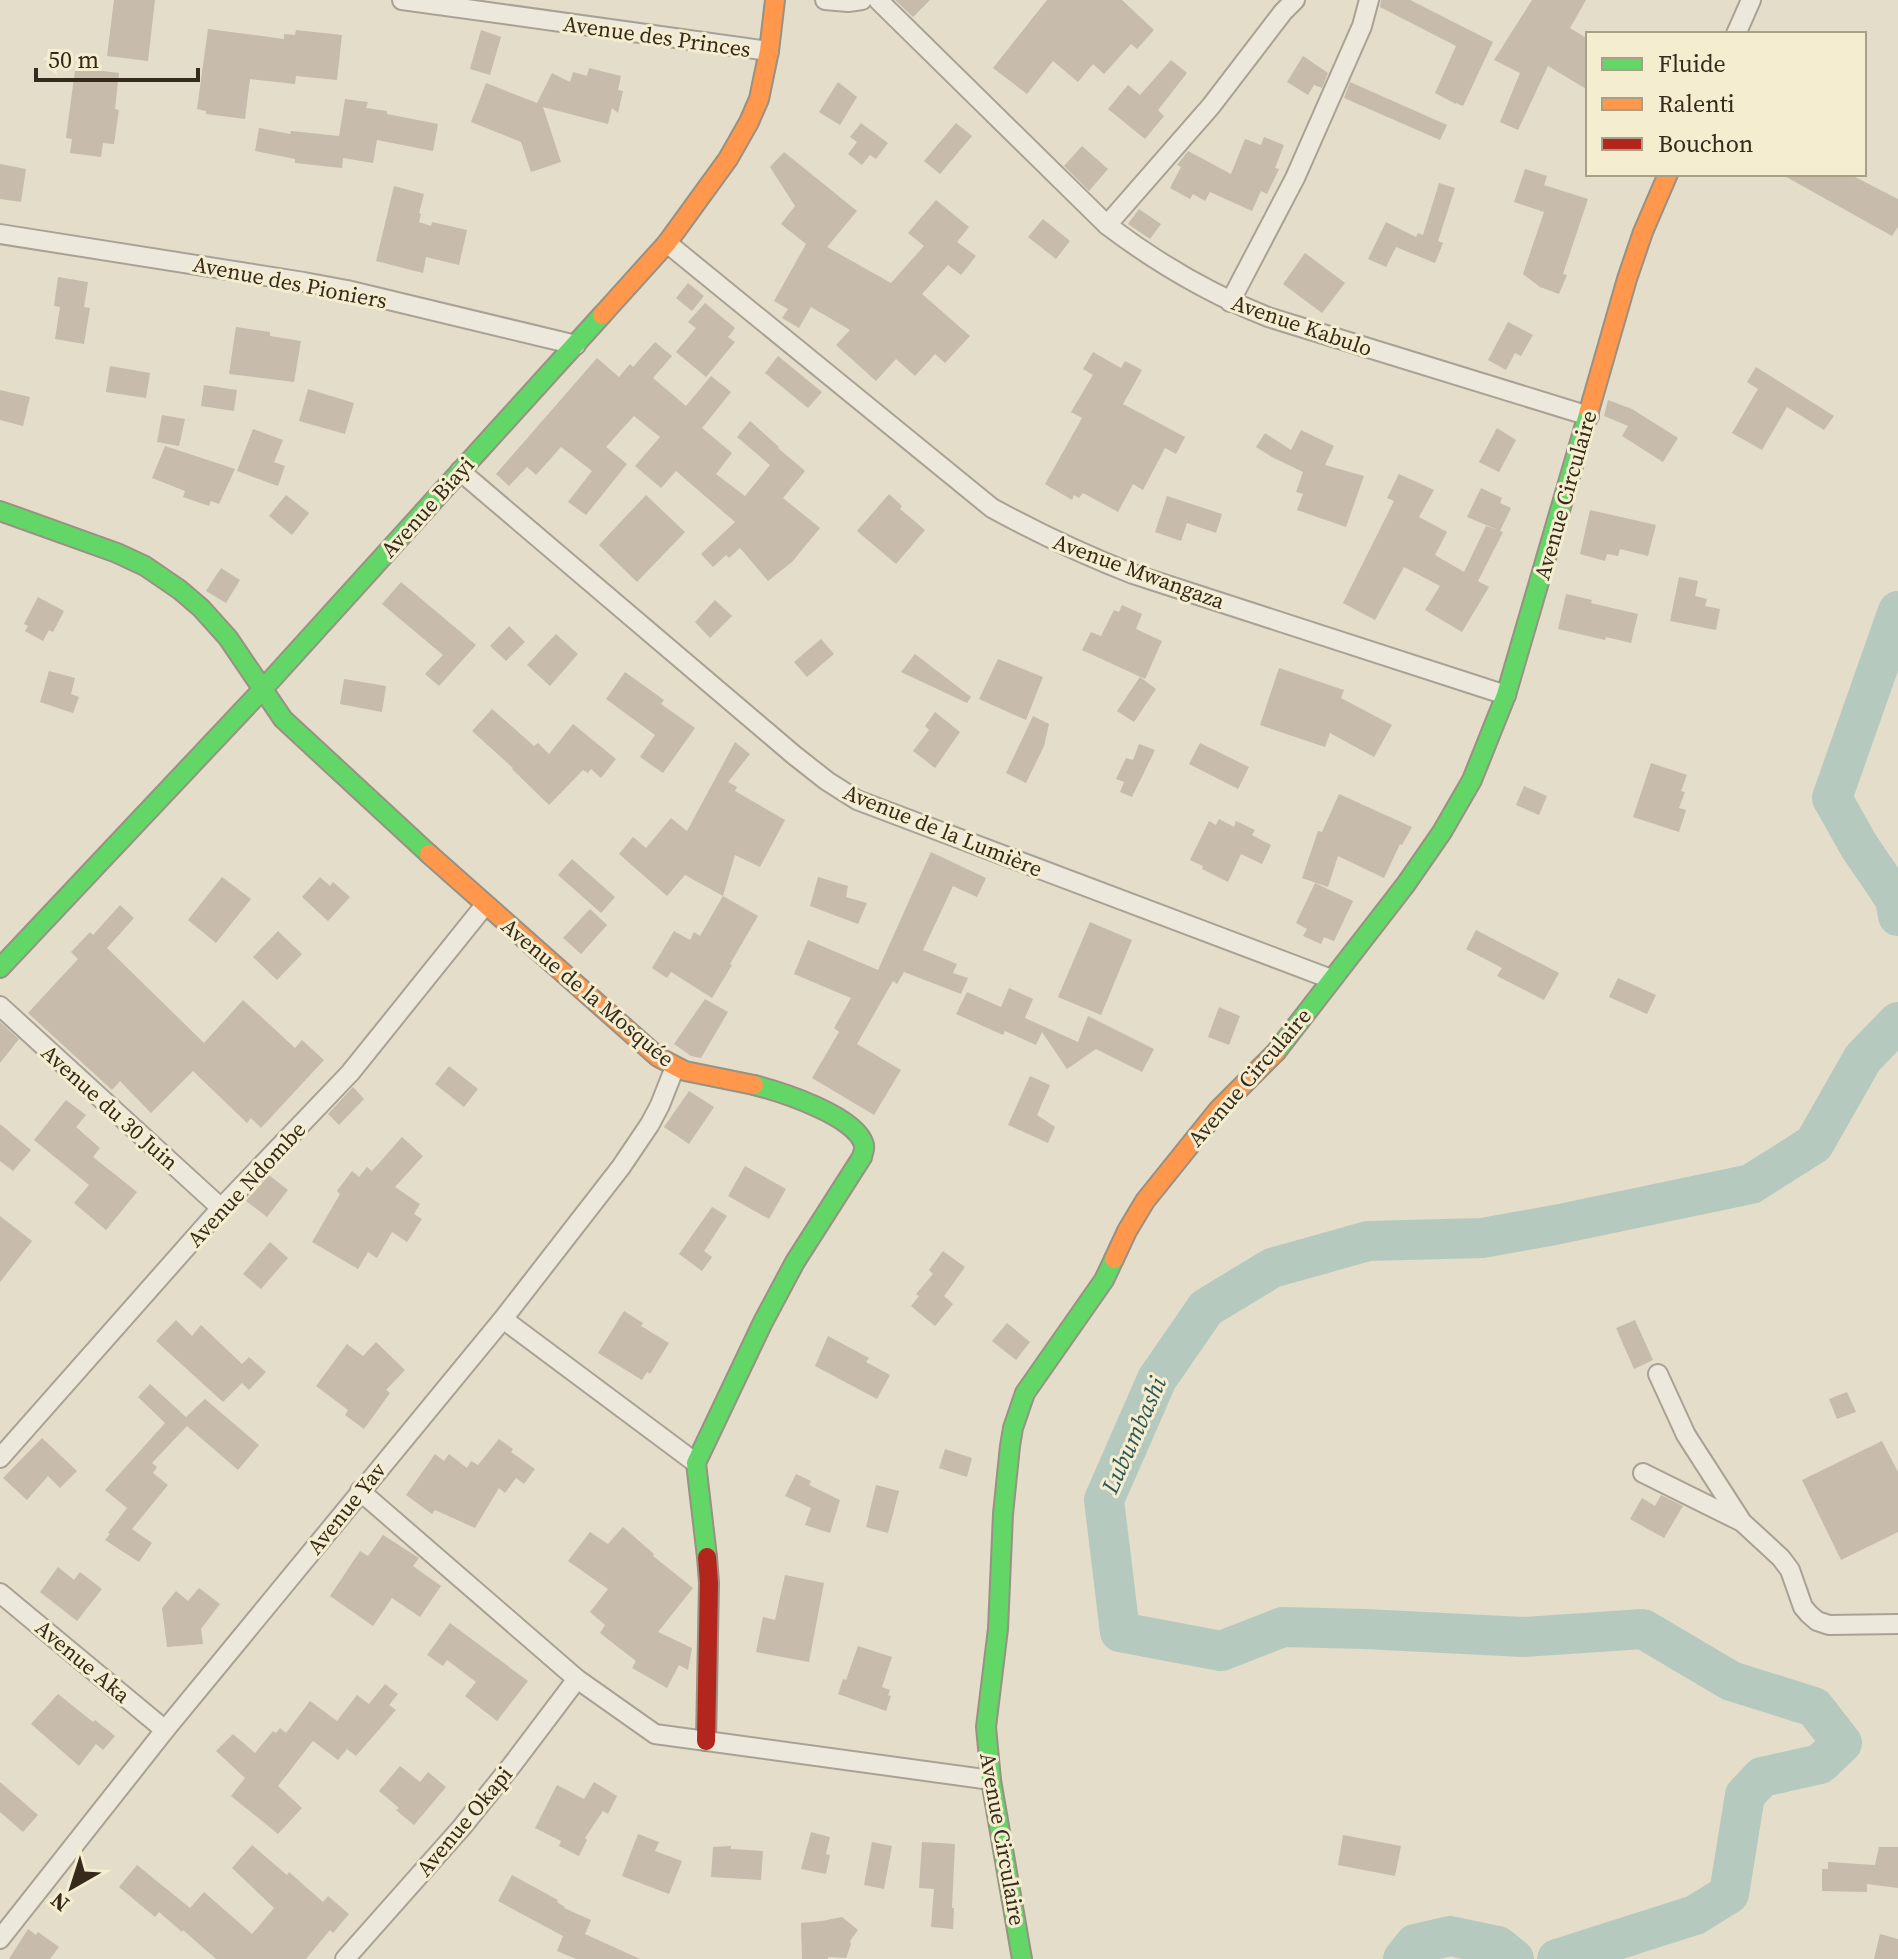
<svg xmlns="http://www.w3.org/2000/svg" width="1898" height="1959" font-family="'Source Serif 4',serif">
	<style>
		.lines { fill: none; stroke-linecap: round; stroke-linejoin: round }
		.river { stroke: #b6c9be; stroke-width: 40 }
		.building { fill: #c7bbab }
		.street-casing { stroke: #a9a294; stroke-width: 22 }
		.fast-casing { stroke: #989184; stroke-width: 22 }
		.slow-casing { stroke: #989184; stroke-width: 22 }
		.jam-casing { stroke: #989184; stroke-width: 22 }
		.street { stroke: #ece8dc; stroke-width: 18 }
		.fast { stroke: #63d668; stroke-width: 18 }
		.slow { stroke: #ff974d; stroke-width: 18 }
		.jam { stroke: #b3261e; stroke-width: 18 }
		.labels { text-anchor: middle; stroke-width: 6; stroke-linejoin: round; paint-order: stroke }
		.street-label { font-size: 22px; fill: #362a1c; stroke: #f5edcf }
		.water-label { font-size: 24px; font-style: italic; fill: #2b5656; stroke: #f5edcf }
	</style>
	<rect width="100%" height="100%" fill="#e4ddca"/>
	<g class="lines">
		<g class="river">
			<path d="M1898 611 1832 798 1859 846 1895 899 1898 916"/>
			<path d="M1403 1959 1415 1944 1450 1936 1498 1946 1514 1959"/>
			<path d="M1557 1959 1695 1915 1729 1894 1745 1795 1762 1777 1820 1764 1842 1743 1814 1707 1731 1681 1643 1629 1523 1637 1365 1629 1283 1627 1221 1651 1120 1632 1104 1500 1157 1379 1206 1308 1272 1268 1368 1241 1482 1238 1555 1225 1751 1184 1814 1144 1863 1058 1898 1022"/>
		</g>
	</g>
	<g class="building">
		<path d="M114 0H155L148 61 107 56Z"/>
		<path d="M895 0H930L913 17Z"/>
		<path d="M1047 0H1122L1154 30 1137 49 1131 44 1104 74 1093 64 1078 82 1053 61 1027 94 993 68Z"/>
		<path d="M1381 0H1410L1493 42 1463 106 1456 103V104L1435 93 1456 46 1380 7Z"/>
		<path d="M1532 0H1586L1570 28 1588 39V90L1548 66 1518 130 1500 122 1520 73 1494 60Z"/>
		<path d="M208 29 284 39V34L295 35 296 30 342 35 337 80 296 76 295 84 250 79 245 119 206 114V111L197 109Z"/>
		<path d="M481 30 501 37 490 75 470 69Z"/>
		<path d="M1303 56 1328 73 1322 88 1314 85 1308 95 1287 82Z"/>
		<path d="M1171 60 1187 73 1158 110 1164 116 1145 139 1108 109 1128 85 1140 95Z"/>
		<path d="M589 68 621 76 618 90 623 91 618 113 612 108 608 124 543 107 561 162 531 172 521 142 471 122 486 83 537 103 552 73 570 82 573 72 587 76Z"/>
		<path d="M87 69 119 73 115 109 119 110 114 144 103 143 101 157 70 153 72 139 66 138 75 70 86 71Z"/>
		<path d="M838 82 857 97 840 125 819 112Z"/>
		<path d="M1350 82 1447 125 1440 140 1344 98Z"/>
		<path d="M345 99 368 102 366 108 387 111V114L438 124 433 151 377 140 373 163 343 158 342 168 295 163V159L255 151 259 128 290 134 291 131 339 136Z"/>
		<path d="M861 123 888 143 876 159 870 155 862 165 848 154 857 142 850 137Z"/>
		<path d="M956 123 972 136 940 174 924 161Z"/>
		<path d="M1264 137 1284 145 1275 168 1279 169 1267 194 1261 191 1252 211 1210 192 1205 201 1193 194 1190 199 1170 188 1181 167 1177 165 1188 151 1231 174 1245 139 1261 145Z"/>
		<path d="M1082 146 1108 169 1089 191 1064 166Z"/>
		<path d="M784 152 857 211 827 247 891 283 924 246 908 233 936 200 969 227 957 242 976 256 961 275 948 265 922 294 970 336 945 363 935 354 915 376 896 359 876 381 836 345 850 330 811 307 799 328 782 318 788 309 774 301 806 244 781 224 795 206 770 167Z"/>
		<path d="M0 164 26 169 21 202 0 199Z"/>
		<path d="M1525 169 1547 176 1544 185 1588 199 1563 274 1567 275 1559 294 1540 287 1523 274 1544 212 1514 202Z"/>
		<path d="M1781 174H1849L1898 199V227L1892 236Z"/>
		<path d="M1439 183 1455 188 1438 241 1443 243 1435 263 1396 247 1386 267 1368 259 1386 222 1416 237 1418 233 1423 235Z"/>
		<path d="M394 186 424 194 419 213 421 214 419 222 431 226 432 222 467 230 459 265 426 257 423 273 376 261Z"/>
		<path d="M1139 209 1161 224 1150 239 1128 224Z"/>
		<path d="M1043 219 1070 241 1056 259 1028 237Z"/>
		<path d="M1305 253 1345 283 1322 313 1283 284Z"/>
		<path d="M58 277 88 282 84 307 90 308 84 344 55 339 60 307 54 306Z"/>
		<path d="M688 283 704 296 692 311 676 298Z"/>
		<path d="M705 303 735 328 728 337 735 342 706 377 676 352 696 328 688 322Z"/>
		<path d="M1508 322 1533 335 1521 356 1515 353 1506 370 1488 360Z"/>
		<path d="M236 327 270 332V336L301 341 294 382 229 374Z"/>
		<path d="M655 342 672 356 653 378 686 406 711 376 731 392 702 428 732 453 716 474 745 496 770 465 737 437 750 421 779 447 778 448 805 471 783 498 820 528 792 562 768 581 740 548 729 558 726 555 713 567 701 554 735 522 676 471 661 488 635 466 660 437 634 416 606 447 627 464 586 515 568 502 592 471 561 447 536 475 527 467 509 486 496 474 597 358 619 377 630 364 633 367Z"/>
		<path d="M1093 352 1121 368 1125 361 1142 370 1123 404 1185 437 1176 454 1165 448 1143 490 1133 484 1118 512 1083 493 1079 498 1074 495 1072 500 1045 484 1082 418 1071 412 1093 375 1083 369Z"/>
		<path d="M778 356 822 392 808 408 765 373Z"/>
		<path d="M110 366 150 373 146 398 106 392Z"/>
		<path d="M1756 367 1834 416 1824 430 1787 407 1762 450 1732 433 1758 389 1747 382Z"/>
		<path d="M204 385 237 390 234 411 201 406Z"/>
		<path d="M308 389 354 403 345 434 299 421Z"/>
		<path d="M0 390 30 397 23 426 0 420Z"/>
		<path d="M1608 400 1632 409 1678 438 1663 462 1622 436 1628 426 1604 416Z"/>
		<path d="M162 415 185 419 179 446 157 442Z"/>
		<path d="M1497 428 1516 440 1499 472 1479 462Z"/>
		<path d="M253 429 283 440 274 462 285 466 278 486 237 471Z"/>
		<path d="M1301 430 1334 446 1325 465 1364 476 1346 527 1297 510 1303 494 1296 492 1303 472 1272 457 1256 447 1265 433 1291 450Z"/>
		<path d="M165 446 235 469 219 504 211 501 209 506 183 497 185 491 152 478Z"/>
		<path d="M1399 474 1434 490 1419 517 1447 532 1435 555 1464 572 1486 526 1498 530 1467 517 1481 488 1502 498 1500 503 1511 508 1500 531 1503 532 1478 581 1489 587 1462 632 1425 610 1440 586 1404 567 1375 620 1343 603 1394 501 1387 498Z"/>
		<path d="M889 494 902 506 900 509 925 530 896 564 857 531Z"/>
		<path d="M286 495 309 513 292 535 269 516Z"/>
		<path d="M646 495 685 532 637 582 599 545Z"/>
		<path d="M1167 496 1222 514 1216 533 1187 523 1181 541 1155 532Z"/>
		<path d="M1590 510 1656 525 1648 556 1620 549 1618 556 1607 554 1605 561 1580 554Z"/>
		<path d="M221 568 240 580 226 603 206 591Z"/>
		<path d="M1679 577 1698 581 1695 596 1707 599 1705 606 1720 609 1716 630 1670 621Z"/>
		<path d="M401 582 476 645 439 686 425 674 443 655 382 604Z"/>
		<path d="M1566 594 1592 600 1591 603 1638 614 1631 643 1606 637 1605 640 1558 629Z"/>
		<path d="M38 597 64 611 53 632 49 630 43 641 25 631 28 626 24 624Z"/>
		<path d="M715 600 732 616 710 638 695 622Z"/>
		<path d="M1122 605 1142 614 1136 629 1162 641 1145 679 1082 650 1091 632 1101 636 1114 610 1119 612Z"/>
		<path d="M509 626 525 642 506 661 490 646Z"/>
		<path d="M556 634 578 654 550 686 527 665Z"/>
		<path d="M821 639 834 654 807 677 794 662Z"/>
		<path d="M915 654 971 697 967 703 901 672Z"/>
		<path d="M998 659 1043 677 1026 720 979 699Z"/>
		<path d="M1279 668 1344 690 1341 698 1392 725 1374 757 1330 733 1325 747 1260 725Z"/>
		<path d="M49 671 75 678 71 694 79 697 73 713 40 702Z"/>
		<path d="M625 672 664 700 661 704 695 728 663 773 640 757 655 735 606 699Z"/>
		<path d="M1140 677 1156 689 1134 722 1117 711Z"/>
		<path d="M344 679 386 686 382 712 340 704Z"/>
		<path d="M492 709 534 746 538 743 549 754 573 724 616 759 601 778 591 769 588 773 583 770 549 805 512 769 513 768 472 731Z"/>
		<path d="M935 712 960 732 935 768 913 751 929 730 925 726Z"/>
		<path d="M1033 716 1049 724 1044 746 1026 783 1006 773Z"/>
		<path d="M735 742 750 754 728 782 737 787 735 791 785 820 760 867 735 855 723 896 685 875 667 896 619 854 633 837 646 848 671 818 687 831Z"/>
		<path d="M1200 743 1249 767 1238 789 1189 764Z"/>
		<path d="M1139 744 1155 750 1132 797 1120 792 1124 782 1116 779 1126 758 1133 760Z"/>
		<path d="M1651 763 1687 775 1681 791 1685 792 1679 808 1686 810 1679 832 1633 817Z"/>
		<path d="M1524 786 1547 796 1539 815 1516 805Z"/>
		<path d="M1339 794 1412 827 1402 845 1400 844 1384 878 1338 856 1328 887 1302 878 1318 831 1322 832Z"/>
		<path d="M1219 819 1234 827 1236 821 1255 830 1252 835 1271 845 1262 864 1241 854 1228 882 1202 869 1203 866 1190 860 1209 821 1216 825Z"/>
		<path d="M931 852 986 878 977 897 953 886 923 950 957 964 953 973 968 978 961 994 904 972 897 984 893 981 857 1044 901 1070 874 1115 812 1078 839 1032 834 1028 851 998 794 974 808 940 878 970Z"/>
		<path d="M572 859 615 897 601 913 558 875Z"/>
		<path d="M222 877 251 899 216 943 188 920Z"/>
		<path d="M320 877 330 886 333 882 350 897 328 921 302 897Z"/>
		<path d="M818 877 848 886 846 897 867 903 858 924 810 906Z"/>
		<path d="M1315 883 1353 901 1334 941 1324 937 1321 944 1303 936 1307 929 1296 923Z"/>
		<path d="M723 896 758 916 730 964 732 965 712 998 671 972 667 978 652 968 674 931 690 940 694 932 700 936Z"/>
		<path d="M120 905 134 918 107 948 204 1043 243 1000 295 1048 302 1040 324 1060 261 1128 251 1118 247 1123 193 1071 151 1113 120 1081 112 1090 28 1013 78 959 71 952 90 932 93 935Z"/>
		<path d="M590 909 607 925 581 954 563 938Z"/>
		<path d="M1090 922 1132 940 1101 1015 1058 997Z"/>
		<path d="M1476 930 1559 973 1544 1000 1497 976 1502 968 1466 949Z"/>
		<path d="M278 931 302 954 277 980 253 957Z"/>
		<path d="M1618 978 1656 995 1647 1014 1609 997Z"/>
		<path d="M1009 988 1033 999 1025 1018 1078 1042 1088 1016 1154 1049 1142 1072 1096 1049 1067 1069 1042 1032 1036 1045 1005 1031 1003 1035 956 1014 967 992 1001 1007Z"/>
		<path d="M705 999 728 1012 701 1058 691 1056 674 1044Z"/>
		<path d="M1219 1007 1240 1016 1229 1045 1208 1037Z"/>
		<path d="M0 1022 19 1039 0 1063Z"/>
		<path d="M449 1066 478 1089 464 1107 435 1084Z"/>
		<path d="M1030 1076 1050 1085 1037 1115 1055 1127 1048 1143 1008 1125Z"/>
		<path d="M353 1087 364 1099 339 1125 328 1114Z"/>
		<path d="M689 1091 714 1107 689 1144 664 1127Z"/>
		<path d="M66 1100 86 1115 76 1127 100 1148 93 1157 137 1192 106 1230 74 1203 89 1185 34 1140Z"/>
		<path d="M0 1124 31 1150 13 1171 0 1161Z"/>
		<path d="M402 1137 423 1156 395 1187 420 1204 414 1214 422 1219 407 1242 392 1232 377 1258 368 1252 358 1269 312 1242 340 1194 337 1191 352 1171 359 1177 367 1167 372 1171Z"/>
		<path d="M745 1166 786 1189 769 1219 728 1196Z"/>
		<path d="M269 1175 288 1190 267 1217 246 1201Z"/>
		<path d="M712 1207 727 1216 704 1251 712 1257 702 1271 679 1254Z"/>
		<path d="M0 1216 32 1241 0 1282Z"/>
		<path d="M270 1242 288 1258 261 1289 243 1274Z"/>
		<path d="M943 1251 965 1267 944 1296 953 1304 935 1326 911 1306 919 1296 916 1294 933 1274 929 1270Z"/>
		<path d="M624 1311 643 1323 641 1326 669 1343 650 1374 647 1372 642 1380 598 1353Z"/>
		<path d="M176 1320 192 1336 201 1325 242 1364 249 1357 266 1372 249 1390 242 1383 223 1402 156 1341Z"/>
		<path d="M1635 1320 1653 1360 1634 1369 1616 1328Z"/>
		<path d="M1007 1323 1030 1342 1016 1360 992 1341Z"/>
		<path d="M828 1336 869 1358 866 1362 890 1375 877 1399 815 1366Z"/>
		<path d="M376 1342 405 1370 386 1390 390 1393 364 1429 345 1415 348 1410 316 1386 347 1344 363 1356Z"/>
		<path d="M150 1384 186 1417 205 1399 259 1445 238 1470 187 1426 152 1463 157 1467 153 1473 168 1485 132 1529 152 1543 139 1562 105 1540 110 1534 108 1533 127 1508 105 1490 165 1423 138 1397Z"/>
		<path d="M1847 1392 1856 1412 1837 1419 1829 1399Z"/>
		<path d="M42 1438 77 1471 60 1488 48 1476 27 1500 3 1478Z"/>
		<path d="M499 1439 513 1449 511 1452 535 1469 524 1484 516 1478 505 1493 499 1488 475 1528 435 1510 432 1514 406 1495 435 1454 444 1461 449 1454 467 1468 471 1461 478 1465Z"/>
		<path d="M1882 1441 1898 1472V1532L1841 1560 1802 1480Z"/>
		<path d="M945 1449 972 1458 967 1477 939 1468Z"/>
		<path d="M796 1474 811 1481 809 1485 840 1500 830 1533 805 1525 811 1508 785 1496Z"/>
		<path d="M876 1485 899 1491 888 1533 866 1527Z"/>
		<path d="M1661 1495 1683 1506 1664 1538 1630 1519 1642 1498 1655 1506Z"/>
		<path d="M623 1527 654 1554 653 1556 693 1588 658 1632 692 1648 688 1670 679 1665 667 1688 632 1668 636 1661 600 1633 605 1625 590 1612 608 1589 568 1561 590 1532 608 1544Z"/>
		<path d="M383 1535 419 1558 413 1566 441 1586 420 1617 392 1598 373 1626 330 1596 360 1551 368 1556Z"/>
		<path d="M58 1567 74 1580 80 1572 102 1589 77 1621 40 1592Z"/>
		<path d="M785 1575 824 1583 809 1662 756 1652 763 1617 775 1620Z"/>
		<path d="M199 1588 220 1604 201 1629 203 1644 167 1647 162 1608 176 1591 188 1601Z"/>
		<path d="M450 1623 528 1681 497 1721 465 1696 476 1682 447 1660 443 1666 427 1655Z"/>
		<path d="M858 1646 892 1657 882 1687 890 1690 888 1695 891 1696 886 1711 838 1694 843 1679 846 1680Z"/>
		<path d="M385 1684 398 1694 389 1705 396 1710 356 1756 347 1749 338 1760 313 1741 278 1786 302 1808 278 1834 231 1796 245 1778 216 1751 233 1734 255 1753 273 1731 276 1733 280 1728 286 1733 310 1701 337 1721 357 1695 369 1704Z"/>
		<path d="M58 1694 93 1722 95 1720 115 1736 103 1750 96 1744 79 1766 31 1724Z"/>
		<path d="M400 1766 420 1782 428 1772 446 1787 414 1825 396 1810 399 1808 379 1791Z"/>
		<path d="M0 1782 38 1815 23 1832 0 1812Z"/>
		<path d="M594 1782 617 1796 608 1814 603 1811 585 1838 587 1840 579 1856 559 1846 561 1841 535 1828 557 1785 584 1799Z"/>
		<path d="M811 1832 830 1837 826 1854 830 1855 826 1874 801 1869Z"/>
		<path d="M638 1834 659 1842 655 1851 682 1861 669 1894 622 1876Z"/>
		<path d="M1343 1835 1401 1846 1395 1876 1338 1865Z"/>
		<path d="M872 1842 892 1846 884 1889 864 1885Z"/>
		<path d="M922 1842 955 1844 952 1908H954L953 1929 931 1927 934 1889 919 1888Z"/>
		<path d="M252 1845 287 1875 289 1872 323 1902 328 1896 349 1914 333 1933 330 1930 306 1959H216L183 1930 182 1932 159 1912 155 1917 119 1887 137 1865 190 1908 204 1892 252 1934 274 1908 232 1868Z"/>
		<path d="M731 1846V1849L763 1851 761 1880 711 1877 713 1847Z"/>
		<path d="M1879 1847H1898V1888L1867 1884V1892L1822 1891V1869H1828V1862L1875 1865Z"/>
		<path d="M512 1875 558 1900 557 1902 565 1907 564 1908 591 1920 585 1934 640 1959H576L557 1951 563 1936 498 1901Z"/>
		<path d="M842 1917 858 1930 850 1941 851 1944 846 1958 828 1957V1959H802L801 1923 822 1921Z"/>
		<path d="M28 1929 36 1935 38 1932 59 1947 50 1959H9Z"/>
		<path d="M1880 1934 1898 1939V1959H1874Z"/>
	</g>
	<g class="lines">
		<defs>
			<g id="street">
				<path d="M402 0 769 51"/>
				<path d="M825 0 848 2 862 0"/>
				<path d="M878 0 1107 225C1157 263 1210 294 1268 317L1589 416"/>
				<path d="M1736 34 1751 0"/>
				<path d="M1107 225 1211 106 1283 12 1295 0"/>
				<path d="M0 234 304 282 347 290 576 345"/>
				<path d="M667 243 992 508C1038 533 1084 555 1133 574L1506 695"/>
				<path d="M1230 302 1295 178 1362 26 1369 0"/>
				<path d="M460 471 794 755 827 781 857 800 1331 979"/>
				<path d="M0 1006 221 1208"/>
				<path d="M503 1319 696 1463"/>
				<path d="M1658 1374 1686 1435 1742 1522 1781 1558 1790 1570 1803 1607 1809 1614 1817 1621 1829 1625 1898 1624"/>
				<path d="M0 1458 221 1208 350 1073 485 905"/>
				<path d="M1643 1473 1740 1521"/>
				<path d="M360 1491 577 1679 655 1734 991 1780"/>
				<path d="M0 1593 165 1730"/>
				<path d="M0 1939 165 1730 503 1319 621 1167 650 1124 660 1105 675 1067"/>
				<path d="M345 1959 462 1827 512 1765 577 1679"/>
			</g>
			<g id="fast">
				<path d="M0 511 117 553 145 566 180 590 201 608 228 638 283 719 429 854"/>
				<path d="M0 968 262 690 602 315"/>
				<path d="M1276 1052 1406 884 1442 832 1472 780 1506 695 1589 411"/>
				<path d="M707 1557 696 1463 763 1322 795 1262 862 1157C863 1152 865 1149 864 1145 857 1116 781 1092 754 1085"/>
				<path d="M1022 1959 991 1780 986 1727 998 1629 1003 1514 1010 1446 1013 1428 1025 1393 1104 1280 1114 1259"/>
			</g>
			<g id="slow">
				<path d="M602 315 667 243 728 159 749 122 759 99 769 51 775 0"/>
				<path d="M1589 411 1627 279 1643 232 1668 174"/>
				<path d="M429 854 658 1057 685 1071 754 1085"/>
				<path d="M1114 1259 1127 1231 1145 1201 1219 1109 1276 1052"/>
			</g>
			<path id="jam" d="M706 1741 709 1583 707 1557"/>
		</defs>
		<use href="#street" class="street-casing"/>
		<use href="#fast" class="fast-casing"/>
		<use href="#slow" class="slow-casing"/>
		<use href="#jam" class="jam-casing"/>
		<use href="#street" class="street"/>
		<use href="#fast" class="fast"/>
		<use href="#slow" class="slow"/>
		<use href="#jam" class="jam"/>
	</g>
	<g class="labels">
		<g class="street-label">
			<text transform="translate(657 36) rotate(8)" y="8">Avenue des Princes</text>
			<text transform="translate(290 282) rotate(11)" y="8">Avenue des Pioniers</text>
			<text transform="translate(1302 325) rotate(19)" y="8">Avenue Kabulo</text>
			<text transform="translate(1565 495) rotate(-74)" y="8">Avenue Circulaire</text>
			<text transform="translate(427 507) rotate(-48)" y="8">Avenue Biayi</text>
			<text transform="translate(1139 571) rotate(20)" y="8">Avenue Mwangaza</text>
			<text transform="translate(943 830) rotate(22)" y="8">Avenue de la Lumière</text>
			<text transform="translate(588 992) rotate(40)" y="8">Avenue de la Mosquée</text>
			<text transform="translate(1249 1077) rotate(-49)" y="8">Avenue Circulaire</text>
			<text transform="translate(110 1107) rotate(42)" y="8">Avenue du 30 Juin</text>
			<text transform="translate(246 1184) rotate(-47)" y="8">Avenue Ndombe</text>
			<text transform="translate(346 1508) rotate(-51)" y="8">Avenue Yav</text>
			<text transform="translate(83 1661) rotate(40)" y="8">Avenue Aka</text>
			<text transform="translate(464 1821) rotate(-50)" y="8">Avenue Okapi</text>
			<text transform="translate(1003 1839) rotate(80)" y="8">Avenue Circulaire</text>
		</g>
		<g class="water-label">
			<text transform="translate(1134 1435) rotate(-66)" y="8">Lubumbashi</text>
		</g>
	</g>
	<rect x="1586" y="32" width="280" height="144" fill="#f5edcf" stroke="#a99f87" stroke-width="2"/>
	<rect x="1602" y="58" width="40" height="12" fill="#63d668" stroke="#a99f87" stroke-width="2"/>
	<text x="1658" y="72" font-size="24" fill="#362a1c">Fluide</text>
	<rect x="1602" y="98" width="40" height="12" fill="#ff974d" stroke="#a99f87" stroke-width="2"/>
	<text x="1658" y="112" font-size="24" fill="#362a1c">Ralenti</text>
	<rect x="1602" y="138" width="40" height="12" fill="#b3261e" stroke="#a99f87" stroke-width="2"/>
	<text x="1658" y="152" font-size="24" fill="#362a1c">Bouchon</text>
	<g transform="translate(72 1887) rotate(219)" stroke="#f5edcf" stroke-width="6" paint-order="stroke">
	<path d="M0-6L14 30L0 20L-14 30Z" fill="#362a1c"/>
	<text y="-12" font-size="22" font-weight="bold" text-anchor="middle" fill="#362a1c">N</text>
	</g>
	<path d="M36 68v12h162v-12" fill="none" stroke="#362a1c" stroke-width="4"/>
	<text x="48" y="68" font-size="24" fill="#362a1c" stroke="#f5edcf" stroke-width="6" paint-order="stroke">50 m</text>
</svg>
